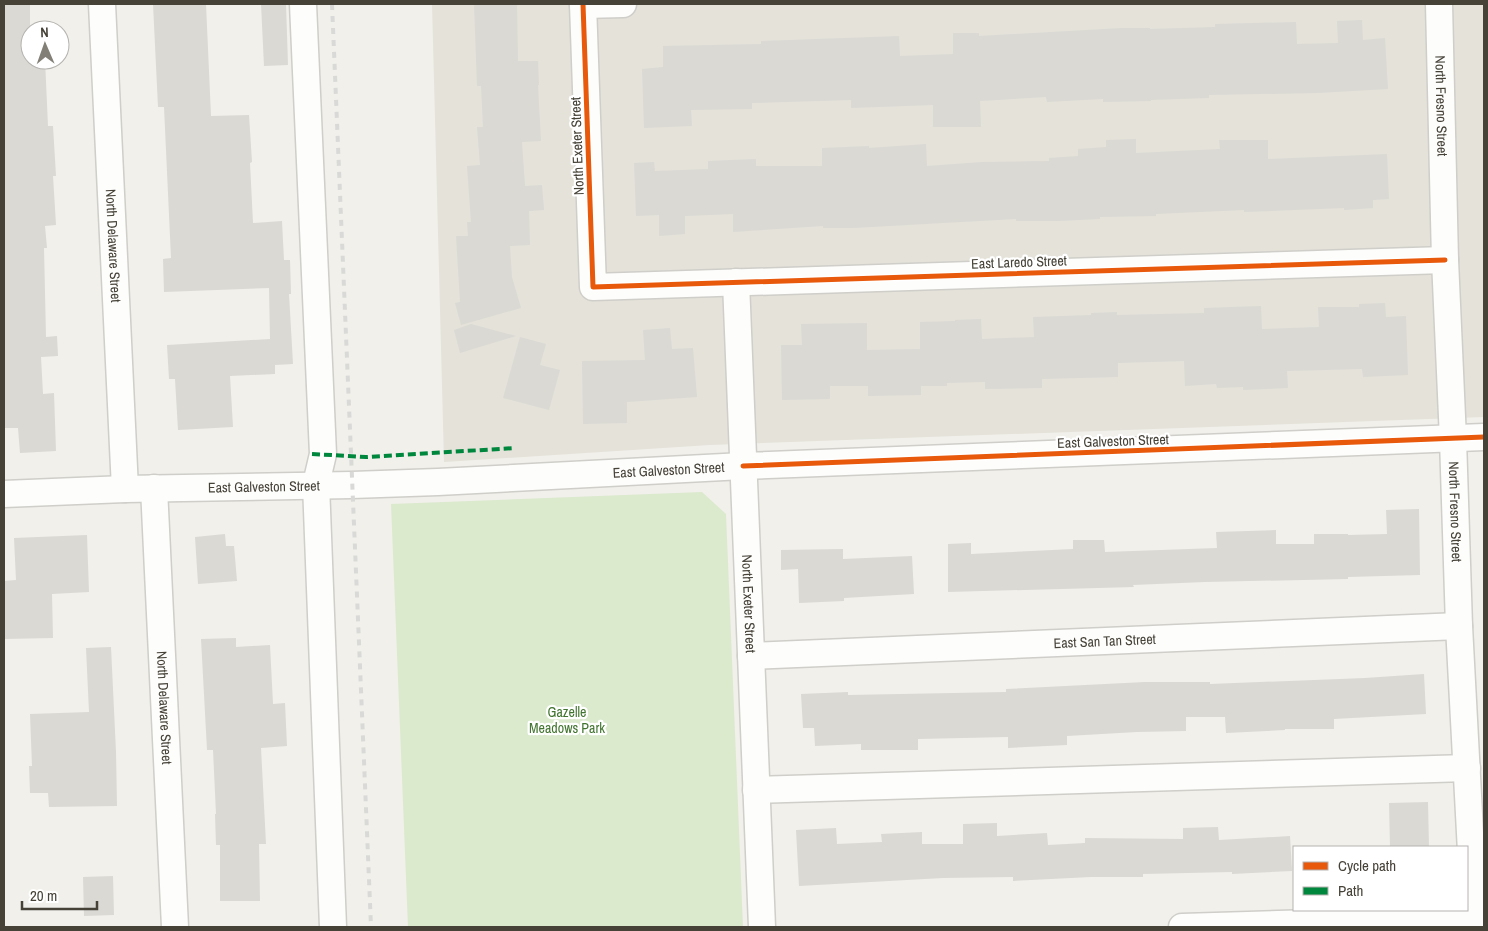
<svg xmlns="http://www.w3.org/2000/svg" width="1488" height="931" font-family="'Archivo Narrow',sans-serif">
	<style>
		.residential { fill: #e4e2d9 }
		.green { fill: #dbe9cd }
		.building { fill: #dad9d4 }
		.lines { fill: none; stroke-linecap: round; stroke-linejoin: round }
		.minor-casing { stroke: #cfcec9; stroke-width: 29 }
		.minor { stroke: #fdfdfc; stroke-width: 26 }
		.rail { stroke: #d9d9d8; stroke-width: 4; stroke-dasharray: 6 6; stroke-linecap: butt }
		.quiet { stroke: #00873e; stroke-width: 4; stroke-dasharray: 8 4; stroke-linecap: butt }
		.cycleway-casing { stroke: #fff; stroke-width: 8 }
		.cycleway { stroke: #e8590c; stroke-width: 5 }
		.labels { text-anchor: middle; stroke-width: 4.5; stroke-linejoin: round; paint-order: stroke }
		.street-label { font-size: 14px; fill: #464238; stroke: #fff }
		.park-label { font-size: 14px; fill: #41742f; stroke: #fff }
	</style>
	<rect width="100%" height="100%" fill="#f1f0eb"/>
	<path class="residential" d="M432 4H1484V417L710 445 444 462Z"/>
	<path class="green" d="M702 492 726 514 743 927H408L391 504Z"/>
	<g class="building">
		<path d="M4 4H30V60H45L48 126H53L56 176H53L56 225 45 226 47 248H44L46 337 57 336 58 356 41 357 43 394 54 393 56 451 20 453 18 428H4Z"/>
		<path d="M153 4H206L211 116 249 115 252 162 250 163 253 223 282 221 284 260H290L291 294H289L293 364 275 365V374L230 376 233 427 178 430 175 379H169L167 345 270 339 269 288 164 292 163 259 171 258 164 107H158Z"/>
		<path d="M261 4H286L288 65 264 66Z"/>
		<path d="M474 4H517L518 61H538L539 85H538L541 141 522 142 525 186 542 185 544 210 529 211 530 245 510 246 512 277 521 308 461 325 455 303 460 302 456 236H468L467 222H471L467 166 480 165 477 127H483L481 86H477Z"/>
		<path d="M1362 20 1363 40 1385 38 1388 89 1318 93 1209 95V98L1151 100V101L1103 102V99L1047 102 1046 97 980 101 981 127H933V105L851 108V100L752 103V109L691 110 692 126 644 128 642 69 663 67V46L761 44V41L899 36 900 56 953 54V33H979V36L1122 28H1150V29L1215 27V24L1296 22 1297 44 1338 43 1337 21Z"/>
		<path d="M1136 139V153L1220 149 1219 140H1268V159L1387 154 1389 199 1373 200V208L1344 210V208L1244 212V210L1156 214V216L1100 217V219L1058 221H1016V219L853 228H823V226L733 232V214L685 216V234L659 236V215L636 216 634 163 654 162 655 171 708 169V161L756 159V166H822V148L869 146V148L926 144 927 166 982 162 1049 161V158L1078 156V149L1106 147V140Z"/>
		<path d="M1385 303 1386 317 1406 316 1408 375 1363 377 1362 369 1287 371 1288 388 1243 390V387L1217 388 1216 384 1185 386 1184 361 1118 363V377L1042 379V388L985 389V382L947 383V386H921V395L868 396V386H830V399L782 400 781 345H802L801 324 867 323V350L920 349V322L955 321V320L981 319 982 339 1034 337 1033 317 1091 315V313L1117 312V315L1204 313V308L1261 306 1262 329 1319 327 1318 307H1359V304Z"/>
		<path d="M471 324 516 336 460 353 454 330Z"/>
		<path d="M670 328 672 349 693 348 697 397 627 402V423L583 424 582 361 645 360 643 330Z"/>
		<path d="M520 337 546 344 540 365 560 370 549 410 503 398Z"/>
		<path d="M1419 509 1420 575 1348 577V579L1205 582 1133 585 1134 587 948 592V544L971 543V554L1073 549V540H1104L1105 552 1217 548 1216 532 1276 530V544H1314V534H1348V535L1387 534 1386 510Z"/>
		<path d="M225 534 226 546H234L237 581 198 584 195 537Z"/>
		<path d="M87 535 89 592 52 594 53 638 4 639V581L16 580 14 538Z"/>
		<path d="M843 549V559L912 556 914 594 844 598V601L799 603 798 569 781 570V550Z"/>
		<path d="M236 638V647L270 645 273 704 285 703 287 746 261 748 266 844H259L260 901H220V845H216L215 814H216L213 750H207L201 639Z"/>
		<path d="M111 647 116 752 117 806 49 807 48 793H30L29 766H32L30 714 89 712 86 648Z"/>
		<path d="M1424 674 1426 714 1334 719V729H1285V730L1226 733 1225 717H1186V731L1137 732 1067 736V745L1008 748V737L918 739V750H861V744L815 746 814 728H803L801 694 848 692V695L1006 692V689L1145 682H1210V684L1365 678Z"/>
		<path d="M1428 802 1429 847H1390L1389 803Z"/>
		<path d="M997 823V836L1047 833 1048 845 1085 843V838L1183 839V828L1218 827 1219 840 1290 836 1292 871 1232 874V872L1143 874V877H1091L1013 881V877L943 878 799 886 796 830 836 828 837 844 882 842 881 834 922 832V844H963V824Z"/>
		<path d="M113 876 114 915 84 916 83 877Z"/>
	</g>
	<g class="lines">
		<defs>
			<g id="minor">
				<path id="s1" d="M102 4 125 489"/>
				<path d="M303 4 323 454 316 484 333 927"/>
				<path d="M583 4 593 287 1445 260"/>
				<path id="s2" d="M1439 4 1445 260 1453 439 1459 626 1475 927"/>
				<path d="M583 5 623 4"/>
				<path id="s3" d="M736 282 762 927"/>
				<path id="s4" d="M154 488 175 927"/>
				<path id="s5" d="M4 494 125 489 352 485 438 482 743 466 1484 437"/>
				<path id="s6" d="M751 656 1459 626"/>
				<path d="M756 790 1467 768"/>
				<path d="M1182 927 1474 918"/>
			</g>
		</defs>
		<use href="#minor" class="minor-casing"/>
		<use href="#minor" class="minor"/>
		<path class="rail" d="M332 4 371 927"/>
		<path class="quiet" d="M312 454 366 457 515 448"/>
		<defs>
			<g id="cycleway">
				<path d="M583 4 593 287 1445 260"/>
				<path d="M743 466 1484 437"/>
			</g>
		</defs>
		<use href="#cycleway" class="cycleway-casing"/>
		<use href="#cycleway" class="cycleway"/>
	</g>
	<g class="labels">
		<g class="street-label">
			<text dy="5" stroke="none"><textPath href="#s2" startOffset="102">North Fresno Street</textPath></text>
			<text transform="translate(577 146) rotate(-92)" y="5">North Exeter Street</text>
			<text dy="5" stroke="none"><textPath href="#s1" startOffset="242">North Delaware Street</textPath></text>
			<text transform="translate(1019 262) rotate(-2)" y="5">East Laredo Street</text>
			<text transform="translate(1113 441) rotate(-2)" y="5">East Galveston Street</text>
			<text dy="5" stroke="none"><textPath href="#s5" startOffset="665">East Galveston Street</textPath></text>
			<text dy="5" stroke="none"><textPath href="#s5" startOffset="260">East Galveston Street</textPath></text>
			<text dy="5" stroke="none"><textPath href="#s2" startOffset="508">North Fresno Street</textPath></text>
			<text dy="5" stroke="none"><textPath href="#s3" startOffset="322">North Exeter Street</textPath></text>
			<text dy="5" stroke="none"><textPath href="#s6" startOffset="354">East San Tan Street</textPath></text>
			<text dy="5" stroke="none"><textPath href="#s4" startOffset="220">North Delaware Street</textPath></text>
		</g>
		<g class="park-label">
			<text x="567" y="717">Gazelle<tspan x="567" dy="16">Meadows Park</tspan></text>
		</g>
	</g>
	<rect width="1488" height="931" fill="none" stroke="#464238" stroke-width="10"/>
	<rect x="1293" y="846" width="175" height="65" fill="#ffffff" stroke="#b5b3af"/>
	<rect x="1303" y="862" width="25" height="8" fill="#e8590c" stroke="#b5b3af"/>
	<text x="1338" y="871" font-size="15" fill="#464238">Cycle path</text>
	<rect x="1303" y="887" width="25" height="8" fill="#00873e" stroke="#b5b3af"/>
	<text x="1338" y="896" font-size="15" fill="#464238">Path</text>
	<g transform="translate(45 45) rotate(358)"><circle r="24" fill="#ffffff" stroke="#b5b3af"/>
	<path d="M0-4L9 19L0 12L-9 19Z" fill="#827f77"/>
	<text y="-8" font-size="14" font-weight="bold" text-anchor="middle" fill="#464238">N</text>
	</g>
	<path d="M22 901v8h75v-8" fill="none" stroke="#464238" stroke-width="2.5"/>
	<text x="30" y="901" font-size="15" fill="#464238" stroke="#ffffff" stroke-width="4" paint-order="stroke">20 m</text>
</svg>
